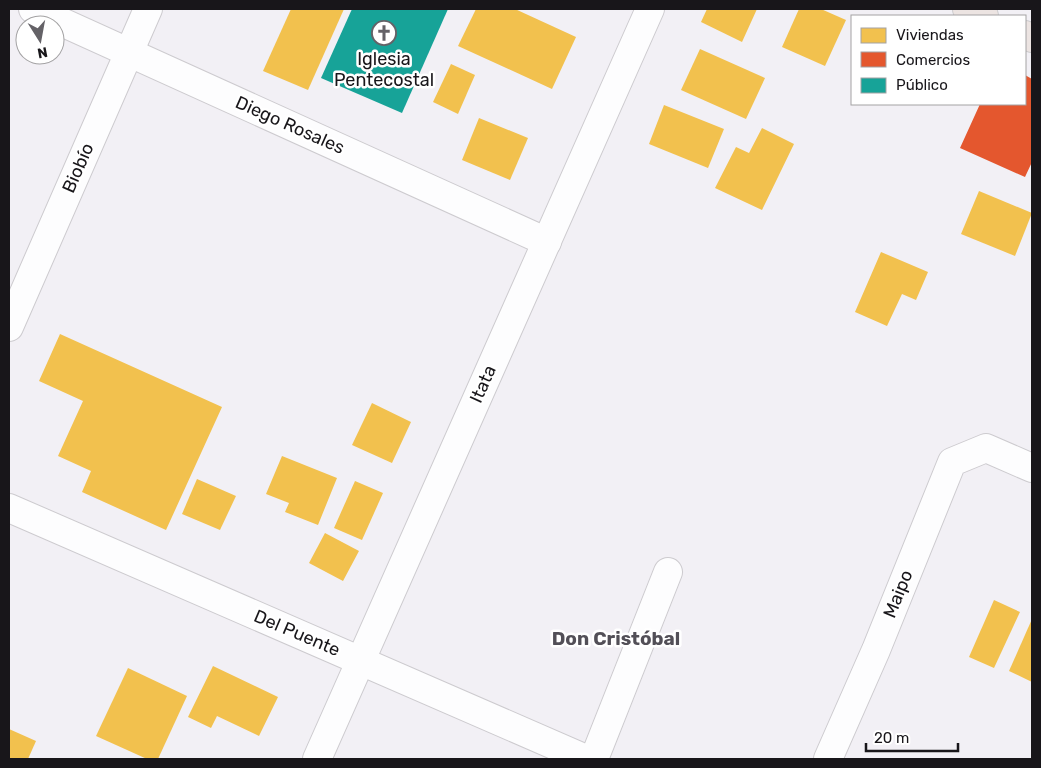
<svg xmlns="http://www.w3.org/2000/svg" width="1041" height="768" font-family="Rubik,sans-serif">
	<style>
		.homes { fill: #f2c14e }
		.shops { fill: #e4572e }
		.public { fill: #17a398 }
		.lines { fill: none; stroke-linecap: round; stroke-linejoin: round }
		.minor-casing { stroke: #cdcbcf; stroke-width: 30 }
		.major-casing { stroke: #cccbcd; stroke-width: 30 }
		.minor { stroke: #fdfdfe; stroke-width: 28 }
		.major { stroke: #ece4e2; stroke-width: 28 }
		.labels { text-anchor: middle; stroke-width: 5; stroke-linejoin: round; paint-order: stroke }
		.poi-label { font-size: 18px; fill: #18161a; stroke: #fff }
		.street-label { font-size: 18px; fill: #18161a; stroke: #fff }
		.neighbourhood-label { font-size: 19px; font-weight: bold; fill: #524f57; stroke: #fff }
	</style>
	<rect width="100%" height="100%" fill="#f2f0f5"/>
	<g class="homes">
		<path d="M291 9H344L308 90 263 71Z"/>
		<path d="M476 9H515L576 37 552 89 458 46Z"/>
		<path d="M707 9H757L742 42 701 22Z"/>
		<path d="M799 9H821L846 20 825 66 782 47Z"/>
		<path d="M700 49 765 78 746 119 681 90Z"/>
		<path d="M451 64 475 75 458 114 433 102Z"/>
		<path d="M664 105 724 129 708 168 649 144Z"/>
		<path d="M479 118 528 138 510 180 462 160Z"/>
		<path d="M762 128 794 144 762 210 715 188 736 147 749 153Z"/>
		<path d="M979 191 1032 213 1015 256 961 234Z"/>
		<path d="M881 252 928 272 916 300 902 294 887 326 855 312Z"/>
		<path d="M60 334 222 407 166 530 82 492 91 471 58 456 83 401 39 381Z"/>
		<path d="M372 403 411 422 392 463 352 445Z"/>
		<path d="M282 456 337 478 318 525 285 512 289 503 266 494Z"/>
		<path d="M197 479 236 496 220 530 182 514Z"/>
		<path d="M355 481 383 493 362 540 334 528Z"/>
		<path d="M325 533 359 551 343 581 309 563Z"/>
		<path d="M994 600 1020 612 994 668 969 657Z"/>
		<path d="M1032 619V682L1009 671Z"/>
		<path d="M213 666 278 697 259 736 217 716 211 728 188 717Z"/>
		<path d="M128 668 187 696 158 759H147L96 736Z"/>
		<path d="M9 729 36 741 28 759H9Z"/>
	</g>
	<path class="shops" d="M1025 75 1032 79V162L1025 177 960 148 980 104H1025Z"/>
	<path class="public" d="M352 9H448L402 113 321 78Z"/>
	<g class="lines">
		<defs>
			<g id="minor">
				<path d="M33 9 547 242"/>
				<path d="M9 327 148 9"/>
				<path d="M9 508 586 759"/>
				<path d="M317 759 650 9"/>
				<path d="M594 759 668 572"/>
				<path d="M828 759 876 650 952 462 986 448 1032 468"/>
			</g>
			<g id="major">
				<path d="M967 9 984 16"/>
				<path d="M1025 35 1032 38"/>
			</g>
		</defs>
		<use href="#minor" class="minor-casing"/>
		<use href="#major" class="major-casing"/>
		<use href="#minor" class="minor"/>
		<use href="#major" class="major"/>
	</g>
	<defs>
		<symbol id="church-ring" viewBox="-11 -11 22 22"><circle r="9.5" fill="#fff" stroke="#646267" stroke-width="1.5"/><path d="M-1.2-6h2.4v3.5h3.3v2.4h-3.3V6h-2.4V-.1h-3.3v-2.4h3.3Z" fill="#646267"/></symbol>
	</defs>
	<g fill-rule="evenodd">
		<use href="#church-ring" x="370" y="19" width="28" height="28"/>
	</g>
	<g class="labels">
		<g class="poi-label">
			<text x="384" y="65">Iglesia<tspan x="384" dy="21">Pentecostal</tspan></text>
		</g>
		<g class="street-label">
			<text transform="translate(290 125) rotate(24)" y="6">Diego Rosales</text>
			<text transform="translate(78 168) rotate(-66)" y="6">Biobío</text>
			<text transform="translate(483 384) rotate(-66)" y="6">Itata</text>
			<text transform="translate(898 594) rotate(-68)" y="6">Maipo</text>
			<text transform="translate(297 633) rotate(23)" y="6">Del Puente</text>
		</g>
		<g class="neighbourhood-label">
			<text x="616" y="645">Don Cristóbal</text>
		</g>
	</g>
	<rect width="1041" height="768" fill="none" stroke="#18161a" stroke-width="20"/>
	<rect x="851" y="15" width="175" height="90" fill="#ffffff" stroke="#a3a2a3"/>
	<rect x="861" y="28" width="25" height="15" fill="#f2c14e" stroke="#a3a2a3"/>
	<text x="896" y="40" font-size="15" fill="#18161a">Viviendas</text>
	<rect x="861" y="52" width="25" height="15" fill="#e4572e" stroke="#a3a2a3"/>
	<text x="896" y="65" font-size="15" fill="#18161a">Comercios</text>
	<rect x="861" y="78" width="25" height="15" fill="#17a398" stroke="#a3a2a3"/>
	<text x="896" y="90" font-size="15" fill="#18161a">Público</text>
	<g transform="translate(40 40) rotate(169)"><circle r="24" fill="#ffffff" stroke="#a3a2a3"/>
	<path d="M0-4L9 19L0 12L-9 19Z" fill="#646267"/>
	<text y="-8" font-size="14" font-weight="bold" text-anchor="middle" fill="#18161a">N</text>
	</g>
	<path d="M866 743v8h92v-8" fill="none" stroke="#18161a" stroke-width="2.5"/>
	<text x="874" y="743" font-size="15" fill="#18161a" stroke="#ffffff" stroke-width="4" paint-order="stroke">20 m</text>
</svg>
